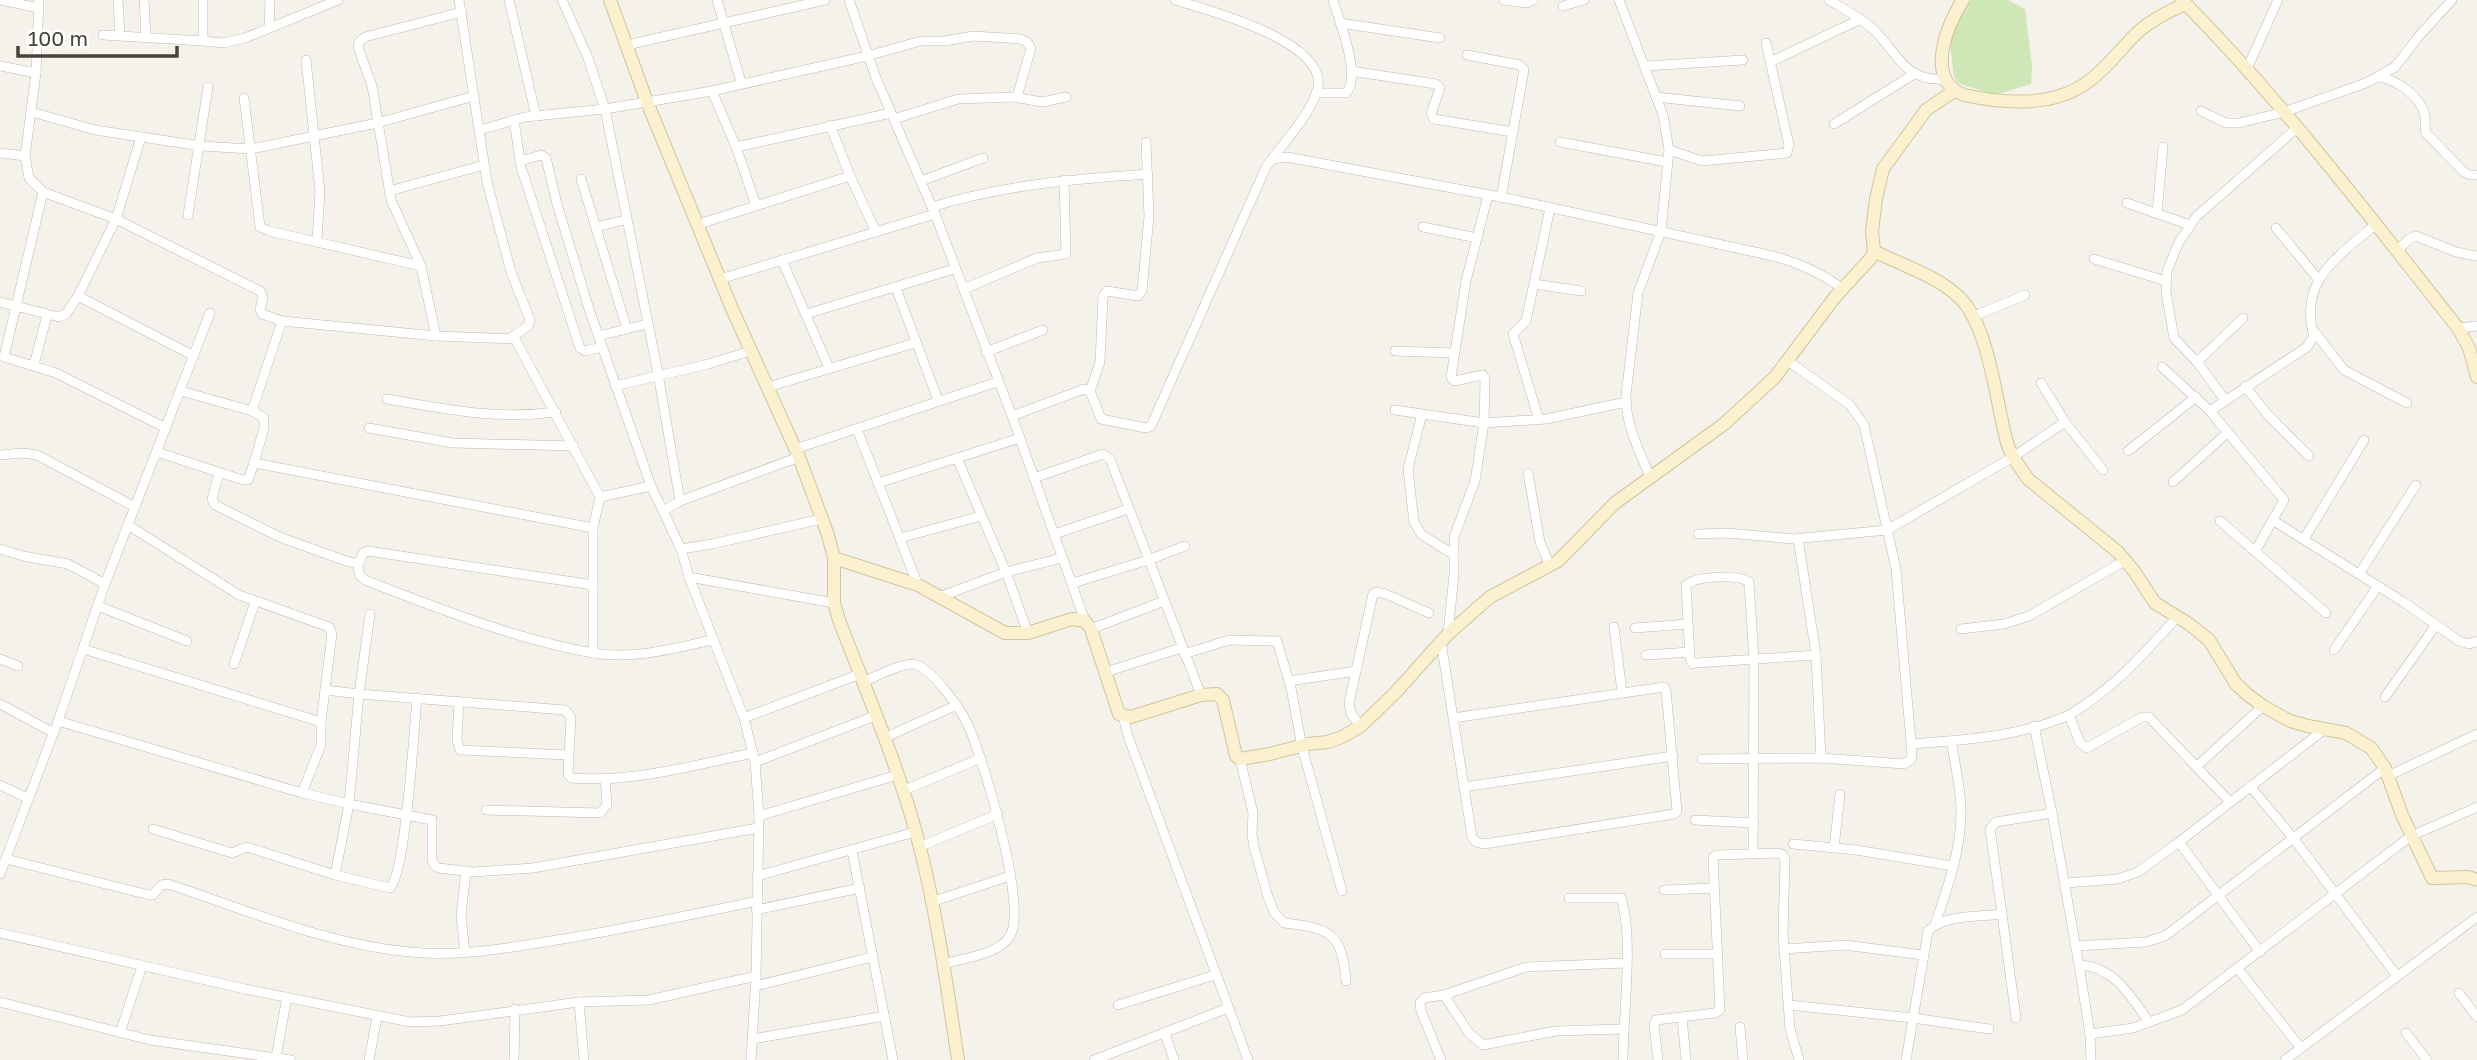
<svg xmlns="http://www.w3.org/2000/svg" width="2477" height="1060" font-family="'Golos Text',sans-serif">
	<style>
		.green { fill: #cfe6b6 }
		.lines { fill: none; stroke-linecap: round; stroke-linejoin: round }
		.street-casing { stroke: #bfbaae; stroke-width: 10 }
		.secondary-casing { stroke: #d1c59d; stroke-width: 14 }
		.street { stroke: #fff; stroke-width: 9 }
		.secondary { stroke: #fbf1ce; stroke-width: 12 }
	</style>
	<rect width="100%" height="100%" fill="#f4f2eb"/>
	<path class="green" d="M1971 0H2008L2025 9 2032 65 2031 84 1995 95 1958 83 1954 77 1950 43 1956 23Z"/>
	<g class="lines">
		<defs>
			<g id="street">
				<path d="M0 0 39 8"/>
				<path d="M118 0 120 36"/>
				<path d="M144 0 146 37"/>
				<path d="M203 0V41L224 43 245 38 338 0"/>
				<path d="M459 0 487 182 511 272 530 320 528 326 512 337"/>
				<path d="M509 0 536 116"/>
				<path d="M562 0 588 58 605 109 657 368 680 501"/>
				<path d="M717 0 741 82"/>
				<path d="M849 0 876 78 935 214 1012 416 1085 621"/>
				<path d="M1175 0C1208 10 1326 41 1318 87 1313 111 1286 140 1272 159"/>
				<path d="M1504 0 1527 3 1533 0"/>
				<path d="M1619 0 1663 115 1669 150 1661 231 1638 293 1626 395C1625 424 1639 450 1650 477"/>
				<path d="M1829 0C1845 10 1862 18 1876 32 1899 56 1906 82 1945 79"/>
				<path d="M1563 6 1584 0"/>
				<path d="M1340 23 1440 38"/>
				<path d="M269 28 270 0"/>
				<path d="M103 35 203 41"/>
				<path d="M627 45 825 0"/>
				<path d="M1467 55 1520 65 1524 70 1501 198"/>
				<path d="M306 60 320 191 317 241"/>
				<path d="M1770 62 1861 19"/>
				<path d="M0 66 36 73"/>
				<path d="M1645 66 1743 60"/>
				<path d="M2247 69 2278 0"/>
				<path d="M1351 71 1436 84 1440 88 1431 114 1434 119 1513 132"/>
				<path d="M2379 77C2397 80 2421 96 2425 116 2426 122 2424 128 2426 133L2464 172 2470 175H2477"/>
				<path d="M712 91 736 147 756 205"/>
				<path d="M1316 93H1346C1362 77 1339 20 1333 0"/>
				<path d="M1656 97 1740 106"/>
				<path d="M244 98 260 227 269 231 421 266"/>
				<path d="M2201 111 2226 123H2239L2284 112 2366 83 2395 67 2419 36 2452 0"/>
				<path d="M32 112 95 130 201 146 251 149 377 123 474 96"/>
				<path d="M894 119 958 99 1014 97 1042 102 1066 97"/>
				<path d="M514 120 521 167 580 348 585 351 602 347"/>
				<path d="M1834 124 1914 74"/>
				<path d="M830 125 850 176 876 232"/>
				<path d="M480 130 525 117 605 109 712 91 867 56 921 41H945L973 36 1021 39 1027 42 1031 48 1017 97"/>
				<path d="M141 137 116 219 78 296 194 356"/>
				<path d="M1560 142 1667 162"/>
				<path d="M736 147 891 113"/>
				<path d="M1669 150 1702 161 1787 153 1789 145 1766 43"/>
				<path d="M0 153 25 156 36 73 39 0"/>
				<path d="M25 156 29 178 43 192 116 219 260 291 263 298 260 309 262 314 282 321 436 336 515 339 600 497 593 528V653C634 660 673 648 713 640"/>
				<path d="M520 161 541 155 546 158 557 204 589 309 651 486"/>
				<path d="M581 179 627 329"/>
				<path d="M921 181 983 158"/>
				<path d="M389 191 484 165"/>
				<path d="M43 192 4 357 56 373 166 428"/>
				<path d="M2127 203 2190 225"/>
				<path d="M932 207C1003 185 1074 179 1148 174"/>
				<path d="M2157 214 2163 147"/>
				<path d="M188 215 208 87"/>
				<path d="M699 224 850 176"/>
				<path d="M596 227 625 220"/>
				<path d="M1423 227 1477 238"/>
				<path d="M2276 228 2318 279"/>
				<path d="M2397 251 2409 239 2416 236 2456 252 2477 256"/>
				<path d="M2094 259 2166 281"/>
				<path d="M782 260 829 368"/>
				<path d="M720 279 935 214"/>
				<path d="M1534 284 1581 291"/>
				<path d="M896 288 938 400"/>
				<path d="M964 289 1037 258 1066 254 1064 180"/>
				<path d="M0 302 59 317 66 314 78 296"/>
				<path d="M806 314 954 269"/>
				<path d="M1972 317 2025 295"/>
				<path d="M2458 328 2477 326"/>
				<path d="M2314 331 2344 370 2407 403"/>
				<path d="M436 336 421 266 391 200 372 86 358 47 359 42 365 37 462 12"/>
				<path d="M598 336 647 324"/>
				<path d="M1395 351 1454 353"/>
				<path d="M986 352 1043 330"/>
				<path d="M2197 362 2243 318"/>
				<path d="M34 365 47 315"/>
				<path d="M2162 367 2210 411 2284 500 2256 550"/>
				<path d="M2041 383 2065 422 2103 470"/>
				<path d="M615 386 708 364 751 351"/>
				<path d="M2245 386 2268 415 2309 456"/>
				<path d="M768 387 915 343"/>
				<path d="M181 391 252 411 264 418V428L254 463"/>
				<path d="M1090 391 1100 362 1103 296 1107 291 1138 296 1142 291 1149 216 1146 142"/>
				<path d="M387 399C446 409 496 420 556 412"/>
				<path d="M2225 400 2197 362 2174 338 2166 292 2167 271 2179 242 2196 217 2298 127"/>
				<path d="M1395 410 1484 423 1546 419 1626 402"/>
				<path d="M252 411 282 321"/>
				<path d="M2210 411 2307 347 2314 336C2298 280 2338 257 2376 224"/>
				<path d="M1422 414 1408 469 1414 522 1421 534 1454 555"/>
				<path d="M1012 416 1084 389 1090 391 1101 419 1146 428 1151 426 1266 167 1272 159 1287 157 1511 199 1773 256C1799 263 1822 273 1843 289"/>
				<path d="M1539 420 1513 334 1526 321 1550 208"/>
				<path d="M369 428 453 443 574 446"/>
				<path d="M857 429 918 585"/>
				<path d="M1020 438 957 458 1006 572 1028 633"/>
				<path d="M795 449 997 382"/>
				<path d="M2128 451 2196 397"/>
				<path d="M157 452 243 480H248L254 463 593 528"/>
				<path d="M0 455 23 453 37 455 135 507"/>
				<path d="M219 473 212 499 215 505 282 538 349 562 359 563 363 553 368 551 593 585"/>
				<path d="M1528 473 1540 542 1550 566"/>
				<path d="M1034 478 1103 454 1110 459 1201 695"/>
				<path d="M2173 482 2227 433"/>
				<path d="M878 483 957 458"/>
				<path d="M600 497 651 486 663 511"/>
				<path d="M2220 521 2326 613"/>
				<path d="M2274 521 2405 603 2459 641 2469 644 2477 641"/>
				<path d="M128 525 239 595 329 627 332 634 325 690"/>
				<path d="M1055 534 1128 509"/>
				<path d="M1698 534 1727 533 1793 539 1887 530 2013 457 2065 422"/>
				<path d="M900 538 981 516"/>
				<path d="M1798 538 1816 655 1821 758"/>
				<path d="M2304 539 2364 440"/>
				<path d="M0 549 23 556 68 564 105 584"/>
				<path d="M681 549 712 544 821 519"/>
				<path d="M357 563 360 576 367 581C441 609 514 639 593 653"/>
				<path d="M2359 574 2416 485"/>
				<path d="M689 577 834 603"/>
				<path d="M1073 583 1148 560 1185 546"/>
				<path d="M942 596 1006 572 1062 558"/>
				<path d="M98 606 187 641"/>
				<path d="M370 614 359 694 565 710 571 717 568 774 571 778C632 783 694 765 753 753"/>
				<path d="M1614 627 1622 692"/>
				<path d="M1635 628 1688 624"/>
				<path d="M1091 629 1164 601"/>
				<path d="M1961 629 2004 624 2029 616 2126 560"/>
				<path d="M1448 634 1454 574V537L1475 481 1484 423 1485 380 1483 375 1454 381 1451 377 1466 281 1488 195"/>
				<path d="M1441 642 1472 837 1476 842 1484 844 1674 814 1677 811 1666 690 1664 687 1453 718"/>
				<path d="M83 649 321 722"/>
				<path d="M2334 650 2378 586"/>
				<path d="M1184 654 1229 640 1277 641 1291 688 1302 747 1342 891"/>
				<path d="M1646 655 1690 652"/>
				<path d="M0 659 18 666"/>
				<path d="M234 664 255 602"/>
				<path d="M1106 672 1181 648"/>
				<path d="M1289 681 1356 671"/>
				<path d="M863 682C875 677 906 660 917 665 934 672 960 708 968 725 983 758 1028 906 1010 936 999 955 963 958 943 964"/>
				<path d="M2385 697 2436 625"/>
				<path d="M459 701 457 740 460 750 568 755"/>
				<path d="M0 704 54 733"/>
				<path d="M2069 715C2113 689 2143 655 2177 617"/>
				<path d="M1123 716 1128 736 1248 1060"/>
				<path d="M744 718 860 674"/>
				<path d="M58 721 302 793 349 804 335 875"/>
				<path d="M1361 726 1351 714 1349 703 1373 594 1376 592 1386 594 1429 613"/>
				<path d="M2034 726 2052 813"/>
				<path d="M884 738 957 705"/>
				<path d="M1911 744C1964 740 2020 737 2069 715L2080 743 2087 748 2142 717H2149L2230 802"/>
				<path d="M1240 759 1253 813 1252 834 1254 847 1268 897 1274 912 1284 923C1329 928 1342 932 1346 981"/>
				<path d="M1702 759 1821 758 1904 764 1911 760 1912 754 1896 569 1864 425 1850 405 1788 361"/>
				<path d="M755 762 875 716"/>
				<path d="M2197 766 2263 706"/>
				<path d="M2388 776 2477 734"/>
				<path d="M0 785 29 799"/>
				<path d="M2250 786 2294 839 2397 976"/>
				<path d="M1464 787 1673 756"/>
				<path d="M902 791 981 758"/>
				<path d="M302 793 321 745V722L325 690 359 694 349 804 432 820V860L435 866 439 868 472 872 533 868 758 828"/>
				<path d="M486 810 600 813 607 805 605 778"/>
				<path d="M759 816 897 775"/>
				<path d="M1695 820 1754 823"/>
				<path d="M153 829 232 853 247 847 335 875 390 888C406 873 414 728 417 698"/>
				<path d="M2179 842 2260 952"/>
				<path d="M1793 844 1856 850 1953 866"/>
				<path d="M919 847 998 814"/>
				<path d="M1834 848 1840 794"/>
				<path d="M852 851 893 1060"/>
				<path d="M1753 854 1754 659 1749 582C1738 574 1696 576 1686 585L1690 659 1693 664 1696 663 1816 655"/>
				<path d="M6 859 149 895H153L161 885 168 884C247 910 326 944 409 952 460 957 508 948 557 940 624 929 690 915 757 901"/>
				<path d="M0 874 58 721 105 584 210 313"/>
				<path d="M757 876 915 832"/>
				<path d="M2065 883 2118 879 2138 872 2179 842 2325 729"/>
				<path d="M1664 890 1714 888"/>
				<path d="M1569 898H1621C1634 937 1623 1016 1623 1060"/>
				<path d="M931 902 1010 876"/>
				<path d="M756 910 860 888"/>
				<path d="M2002 914 2016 1018"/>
				<path d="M1935 925C1947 889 1961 851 1961 812 1961 789 1955 764 1951 741"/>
				<path d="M0 933 245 989 410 1022 440 1021 579 1002 649 1000 756 976"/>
				<path d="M2075 946 2146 942 2165 936 2385 768"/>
				<path d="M1784 949 1844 945 1923 955"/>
				<path d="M465 953 461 915 466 871"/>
				<path d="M1665 954H1718"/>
				<path d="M2079 965C2114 966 2131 997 2149 1022"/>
				<path d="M2238 969 2301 1048"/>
				<path d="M755 986 872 957"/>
				<path d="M2459 993 2477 1017"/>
				<path d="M1444 995 1469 1033 1483 1045 1556 1031 1623 1029"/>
				<path d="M0 1002 150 1040 291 1060"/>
				<path d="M579 1002 584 1060"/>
				<path d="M1118 1005 1215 975"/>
				<path d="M1789 1005 1913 1018 1989 1029"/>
				<path d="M1682 1018 1686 1060"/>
				<path d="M1740 1027 1743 1060"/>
				<path d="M120 1033 142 966"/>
				<path d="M2406 1033 2427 1060"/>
				<path d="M1165 1034 1174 1060"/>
				<path d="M2090 1034 2133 1028 2182 1010 2411 836 2477 807"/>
				<path d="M753 1039 884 1016"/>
				<path d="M276 1057 287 997"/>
				<path d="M369 1060 377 1017"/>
				<path d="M514 1060 515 1009"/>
				<path d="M751 1060 756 976 759 816 755 762 744 718 689 577 681 549 663 511 680 501 799 457"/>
				<path d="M1094 1060 1228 1008"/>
				<path d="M1441 1060 1421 1011 1420 1003 1424 998 1444 995 1526 967 1626 963"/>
				<path d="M1658 1060 1654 1025 1656 1020 1715 1013 1720 1010 1713 857 1716 855 1779 853 1783 855 1785 860 1783 934 1790 1029 1799 1060"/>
				<path d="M1906 1060 1928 931C1945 914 1979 917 2002 914L1990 829 1996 822 2052 813 2079 965 2090 1034 2091 1060"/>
				<path d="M2285 1060 2477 917"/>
			</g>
			<g id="secondary">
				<path d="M610 0 647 102 733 311 799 457 828 535 834 558V603L839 620C867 693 898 765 918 840 937 912 947 987 958 1060"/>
				<path d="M1963 0C1947 24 1924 81 1964 95 2005 104 2054 108 2089 81 2108 67 2122 47 2139 31 2153 19 2169 11 2185 4"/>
				<path d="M2182 0C2283 102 2369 216 2458 328L2469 348 2477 377"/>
				<path d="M1874 251C1901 265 1938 276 1960 298 1990 328 1996 405 2008 446L2013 457 2028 479 2118 552 2134 571 2155 603 2189 624 2209 640 2236 684 2248 695 2263 706 2290 721 2308 726 2346 733 2371 748 2385 768 2402 815 2432 878 2468 877 2477 880"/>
				<path d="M834 558 918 585 1005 633H1028L1072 619 1085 621 1091 629 1119 714 1131 717 1201 695 1217 694 1223 700 1236 756 1240 759 1270 754 1308 744 1328 742 1342 737 1361 726 1396 692 1448 634 1490 597 1558 561 1615 503 1724 424 1748 402 1775 377 1835 297 1871 258 1874 251 1872 231 1876 199 1883 169 1926 110 1954 91"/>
			</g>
		</defs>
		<use href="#street" class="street-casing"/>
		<use href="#secondary" class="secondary-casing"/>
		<use href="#street" class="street"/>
		<use href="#secondary" class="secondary"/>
	</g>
	<path d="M18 46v10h159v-10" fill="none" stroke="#484339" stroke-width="3.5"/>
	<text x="28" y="46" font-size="21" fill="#484339" stroke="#ffffff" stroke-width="5" paint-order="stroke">100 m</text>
</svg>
